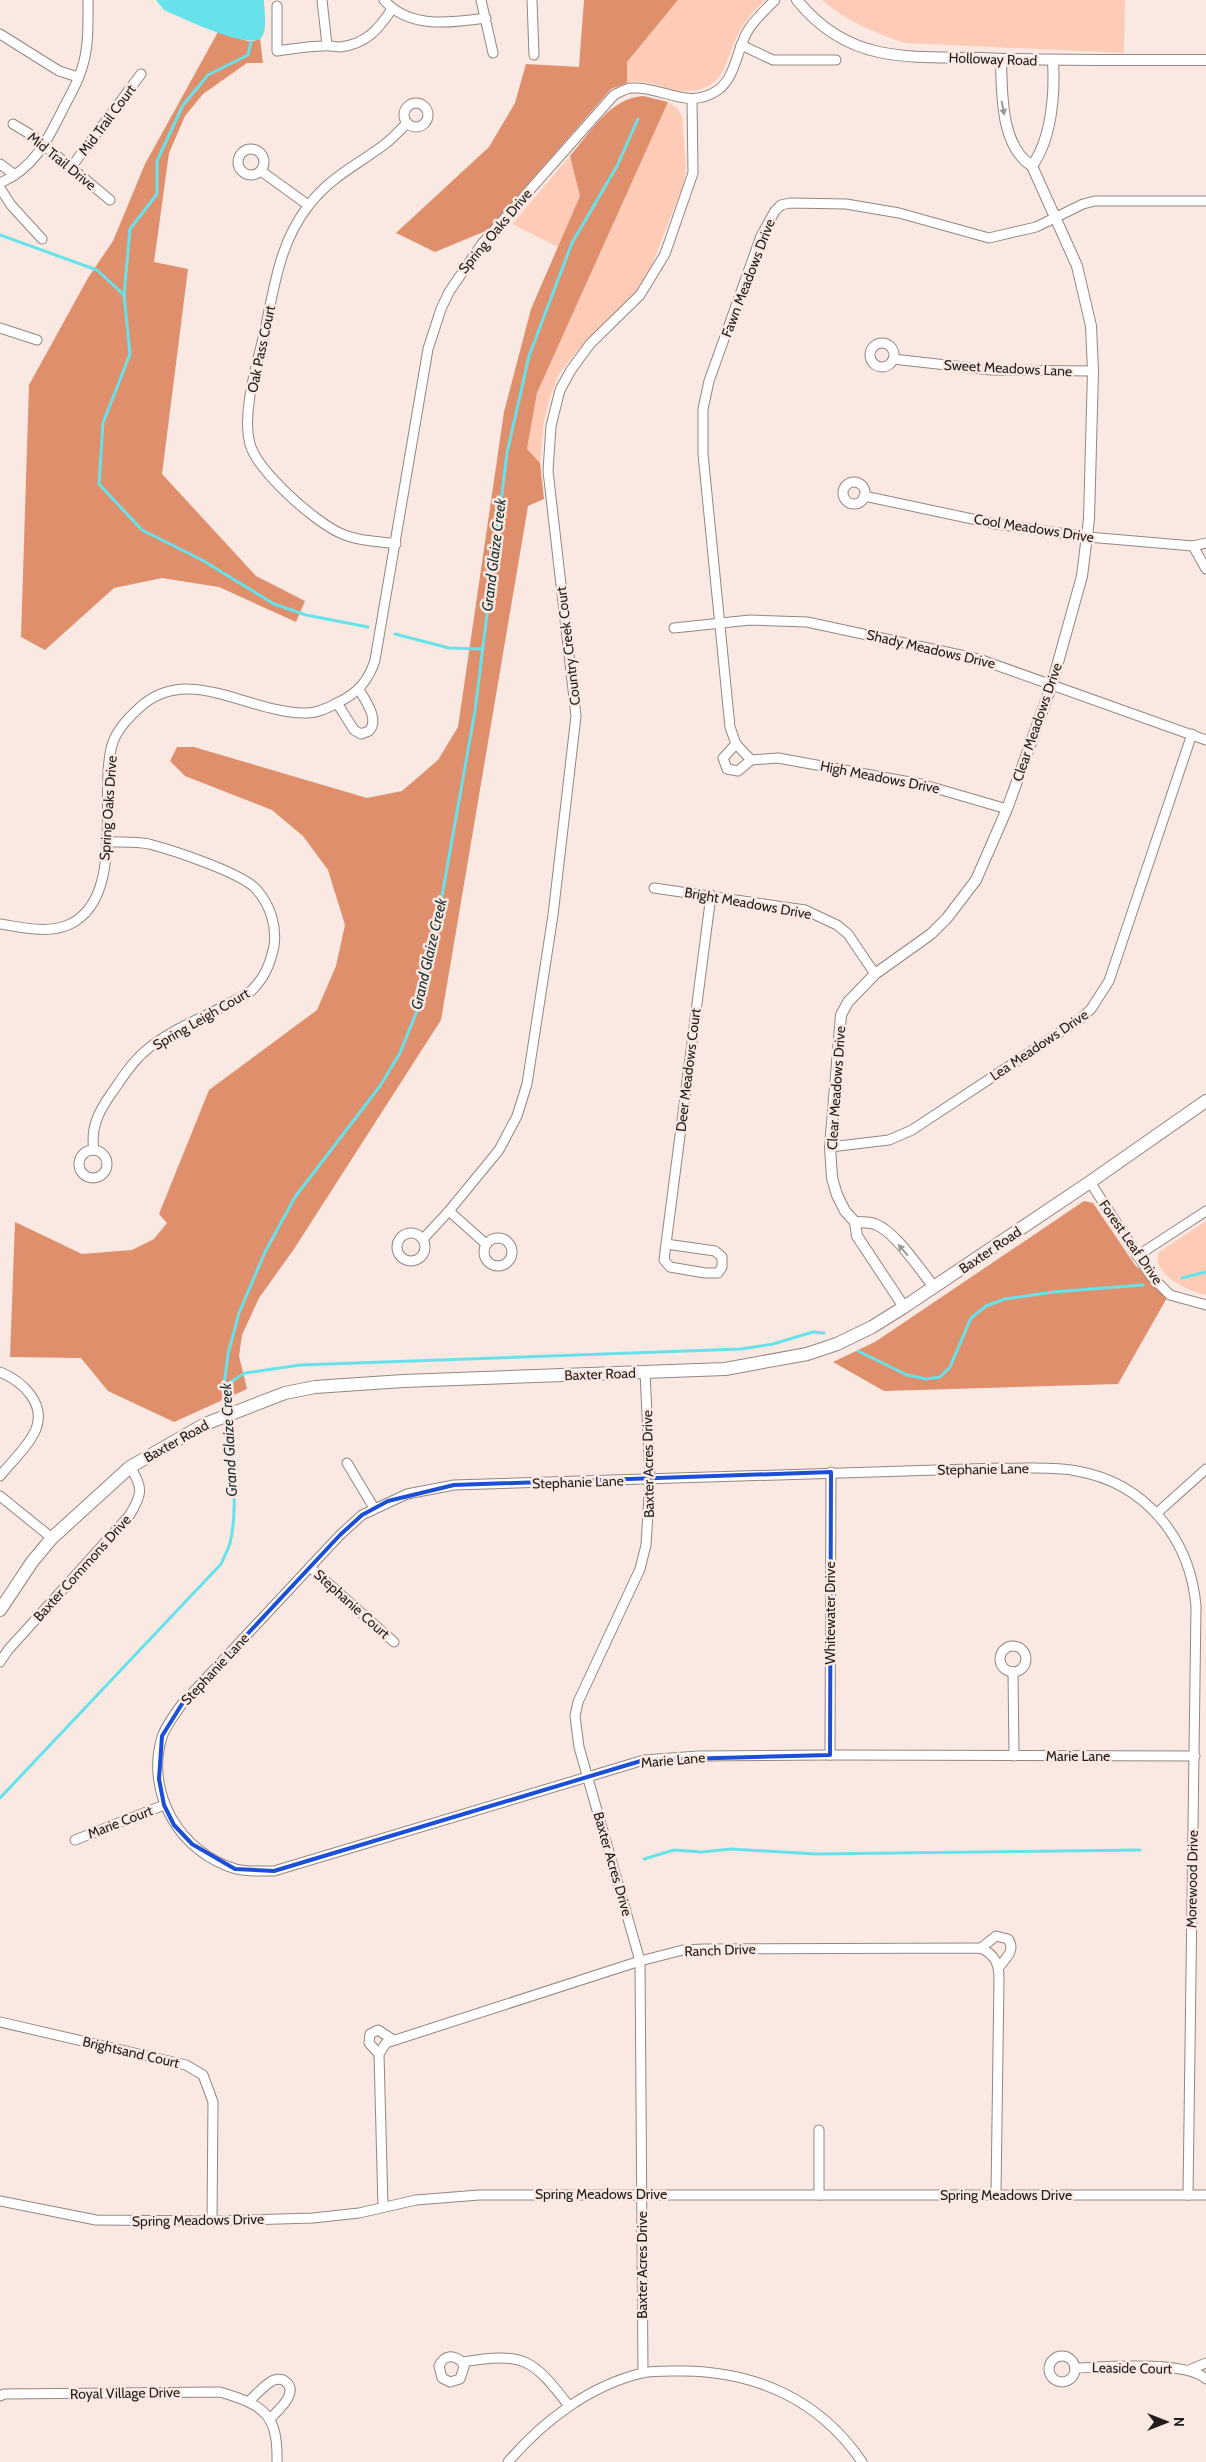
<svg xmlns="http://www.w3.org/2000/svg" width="1206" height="2462" font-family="Cabin,sans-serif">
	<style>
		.green { fill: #feccb6 }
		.forest { fill: #df8f6b }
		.water { fill: #67e2eb }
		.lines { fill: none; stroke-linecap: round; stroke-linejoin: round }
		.stream { stroke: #67e2eb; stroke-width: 3 }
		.minor-casing { stroke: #948680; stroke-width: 11 }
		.tertiary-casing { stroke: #948680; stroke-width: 12 }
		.secondary-casing { stroke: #948680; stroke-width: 14 }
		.minor { stroke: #fff; stroke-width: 9 }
		.tertiary { stroke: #fff; stroke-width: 10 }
		.secondary { stroke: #fff; stroke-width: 12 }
		.oneway { fill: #9c9998 }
		.marked { fill: none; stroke: #1d4ed8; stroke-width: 4; stroke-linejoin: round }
		.labels { text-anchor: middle; stroke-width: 5; stroke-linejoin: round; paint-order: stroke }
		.street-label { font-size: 14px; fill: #221d1a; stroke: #f9e9e2 }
		.water-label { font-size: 15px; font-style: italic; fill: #192f30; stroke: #f9e9e2 }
	</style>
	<rect width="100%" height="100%" fill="#f9e9e2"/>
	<g class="green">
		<path d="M678 0H765C757 8 748 17 742 27 724 56 729 93 683 91 664 90 646 77 627 83V62Z"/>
		<path d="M822 0H1125L1124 53 905 43C875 33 846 21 822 0Z"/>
		<path d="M668 102 677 108 682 116 686 166 684 183 647 277 624 308 578 350 559 374 550 397 544 421 540 463 527 450 537 393Z"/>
		<path d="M570 156 580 196 558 247 512 224Z"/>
		<path d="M1206 1221V1295C1187 1291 1151 1274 1159 1252Z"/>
	</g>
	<g class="forest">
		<path d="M584 0H678L627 62V83L611 89 488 230 435 252 396 233 489 147 515 103 526 64 579 67Z"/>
		<path d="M218 32 251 42 260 39 263 63H247L203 94 185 116 169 153 154 262 188 269 162 474 256 576 305 601 296 622 219 587 162 578 114 588 45 650 21 637 29 385 88 278 113 241 145 164Z"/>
		<path d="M643 96 668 102 537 393 527 449 540 463 544 499 528 506 441 1020 294 1249 259 1298 242 1335 239 1356 247 1389 174 1422 108 1391 81 1358 10 1357 15 1222 82 1254 132 1250 154 1239 167 1223 159 1214 209 1090 317 1010 336 966 345 925 328 870 303 836 272 810 185 776 170 761 177 747H194L367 798 402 791 438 760 458 727 504 412 531 309 580 196 570 156C590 133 610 98 643 96Z"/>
		<path d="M1084 1201 1093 1203 1135 1265 1168 1296 1118 1384 884 1391 833 1362 875 1342Z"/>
	</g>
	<path class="water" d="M156 0H264C264 10 268 30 261 38 248 50 180 17 164 10Z"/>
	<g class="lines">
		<g class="stream">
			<path d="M0 235 97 270 124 295 130 354 103 423 99 484 142 530 202 560 274 604 306 615 368 627"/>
			<path d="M124 295 130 229 157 194V161L183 105 208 75 248 55 251 42"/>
			<path d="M395 634 449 648 483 649"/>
			<path d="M1182 1278 1206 1272"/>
			<path d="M858 1351 907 1375 926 1379 940 1377 950 1367 971 1318 986 1306 1005 1299 1053 1292 1143 1285"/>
			<path d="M224 1386 245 1373 300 1365 741 1349 773 1344 813 1332 824 1333"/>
			<path d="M228 1411 224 1386 228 1354 239 1313 265 1252 295 1197 380 1086 400 1053 419 1006 434 941 475 711 507 453 529 356 572 243 617 166 638 119"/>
			<path d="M0 1798 221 1564C224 1557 228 1550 230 1543 238 1513 233 1449 228 1418"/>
			<path d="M644 1859 674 1850 702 1852 731 1849 816 1854 1140 1850"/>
		</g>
		<defs>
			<g id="minor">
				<path d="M322 0 327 45"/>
				<path d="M384 0C409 29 451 23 486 18"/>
				<path d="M481 0 493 53"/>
				<path d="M532 0 534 55"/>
				<path d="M277 6V51C293 49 309 46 324 46 330 45 335 47 340 47 366 44 378 30 392 9"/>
				<path d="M0 34 59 71 78 77"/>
				<path d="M741 45 773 60H836"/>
				<circle cx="416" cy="115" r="12"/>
				<path d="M13 124 33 136 110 200"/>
				<circle cx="251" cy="162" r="13"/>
				<path d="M0 164 15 175"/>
				<path d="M72 166 141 74"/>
				<path d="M261 171 308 205"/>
				<path d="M0 183C35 168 48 139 64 107 71 94 78 82 82 68 89 47 88 23 88 0"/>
				<path d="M0 188 11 205 42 239"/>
				<path d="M0 328 37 340"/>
				<circle cx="882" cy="355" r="12"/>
				<path d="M893 359 991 370 1093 371"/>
				<circle cx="854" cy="493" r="11"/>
				<path d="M864 496 996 524 1088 537 1193 546 1206 543"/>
				<path d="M396 544C377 541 357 541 340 533 315 522 257 471 250 444 241 410 259 359 266 325 275 282 281 240 309 205 330 177 359 164 385 144 393 138 400 130 407 123"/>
				<path d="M1193 546 1206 569"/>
				<path d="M674 628 750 620 807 622 979 659 1206 740"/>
				<path d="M337 703 354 730 361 734 369 731C380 719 365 701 359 689"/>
				<path d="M736 744 723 758 727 769 738 771 751 760"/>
				<path d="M1007 809 921 784 778 758 751 760 736 744 730 727 703 454V409L709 381 761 236 775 211 781 205 790 203 846 204 899 213 989 238 1036 227 1083 204 1095 201H1206"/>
				<path d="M654 888 805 910 837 925 848 934 875 974"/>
				<path d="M0 924C21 927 47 934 68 925 127 899 98 795 112 745 116 731 127 719 138 709 187 662 248 713 304 713 316 714 328 708 339 702 358 693 369 680 375 660L428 349 441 309 449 292 481 245 614 95C620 92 626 88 632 88 663 86 687 111 718 90 735 78 737 50 747 32 754 20 765 10 775 0"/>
				<path d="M830 1147 889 1140 912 1130 1079 1020 1091 1009 1109 981 1192 734"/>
				<circle cx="93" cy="1164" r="14"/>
				<path d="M94 1150C90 1128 99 1111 111 1094 123 1077 133 1060 150 1047 180 1024 218 1012 250 992 264 979 270 965 274 946 277 926 270 905 257 890 243 873 172 850 149 844 136 841 121 842 107 842"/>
				<path d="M1090 1182 1151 1276 1170 1295 1206 1305"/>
				<path d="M449 1211 486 1244"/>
				<circle cx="411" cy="1247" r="14"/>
				<circle cx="498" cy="1252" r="14"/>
				<path d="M423 1239 449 1211 499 1150 517 1116 527 1084 553 915 576 716 548 471 551 426 560 390 571 370 590 344 640 295 665 254 693 173 692 99"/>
				<path d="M666 1244 715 1251 722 1257V1267L718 1273H705L670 1267 664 1260 666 1244 711 895"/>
				<path d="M1137 1256 1206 1211"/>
				<path d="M0 1372C22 1381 46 1403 36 1429 29 1446 12 1461 0 1476"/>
				<path d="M347 1463 374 1508"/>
				<path d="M0 1496 52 1538"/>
				<path d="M1157 1513 1206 1469"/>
				<path d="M310 1567 394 1642"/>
				<circle cx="1013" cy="1659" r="13"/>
				<path d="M0 1662 8 1650 129 1516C142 1495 144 1488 130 1467"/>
				<path d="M1013 1672 1014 1756"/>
				<path d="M830 1755 831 1472"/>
				<path d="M75 1840 164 1805"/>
				<path d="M981 1948 996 1936 1008 1939C1016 1950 1006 1958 999 1967"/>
				<path d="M0 2022 186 2065 203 2075 213 2102 212 2221"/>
				<path d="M379 2054 369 2043 370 2034 378 2030 392 2039"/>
				<path d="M819 2130V2195"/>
				<path d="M1188 2195 1196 1606C1190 1538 1145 1483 1077 1471 1052 1466 1025 1469 1000 1468L454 1485 407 1494 362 1515 340 1535 182 1704C175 1714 166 1725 162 1737 145 1793 180 1853 236 1869 248 1872 261 1871 274 1871L644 1760 698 1756 830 1755 1195 1756"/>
				<path d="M0 2201 96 2220 212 2221 313 2218 359 2213 416 2200 479 2195H1206"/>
				<path d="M383 2207 379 2054 386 2043 640 1961 683 1950 704 1949 981 1948C995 1955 999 1964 999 1978L996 2194"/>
				<circle cx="1062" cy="2369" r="13"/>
				<path d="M462 2362 464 2367 460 2379 450 2382 442 2378 439 2366C444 2355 453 2354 462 2362 524 2352 532 2358 569 2406"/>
				<path d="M1075 2368C1104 2367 1185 2360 1206 2379"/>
				<path d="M1189 2370 1206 2363"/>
				<path d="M643 2373 640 1961 579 1747 575 1716 578 1702 640 1569 646 1545 650 1479 645 1372"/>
				<path d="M0 2396 4 2394 220 2392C264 2405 278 2414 277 2462"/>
				<path d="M249 2401C256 2395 266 2383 274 2380 278 2379 283 2379 286 2382 299 2393 278 2410 271 2418"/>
				<path d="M508 2462C543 2421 589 2386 642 2373 655 2370 671 2371 684 2371 757 2372 820 2400 862 2462"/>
			</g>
			<g id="tertiary">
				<path d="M797 0C818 26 846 45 879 52 911 59 945 57 978 58 1054 61 1130 60 1206 60"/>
				<path d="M1032 166C1052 138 1055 93 1053 60"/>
				<path d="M855 1222C861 1222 869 1222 875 1224 896 1232 920 1270 934 1287"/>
				<path d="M904 1307 857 1236 855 1222 845 1211 837 1195 832 1178 830 1147 841 1015 848 1002 875 974 931 934 947 918 976 880 1007 809 1052 684 1082 576 1089 519 1093 371 1091 326 1077 266 1032 166C1000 146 1002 92 1001 59"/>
			</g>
			<path id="secondary" d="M0 1610 32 1562 52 1538 130 1467 205 1424 285 1393 315 1387 403 1381 725 1369 807 1354 837 1344 872 1327 904 1307 1090 1182 1206 1101"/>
		</defs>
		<use href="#minor" class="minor-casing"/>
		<use href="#tertiary" class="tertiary-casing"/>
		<use href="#secondary" class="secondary-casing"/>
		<use href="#minor" class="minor"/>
		<use href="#tertiary" class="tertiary"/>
		<use href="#secondary" class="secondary"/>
	</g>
	<defs><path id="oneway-solid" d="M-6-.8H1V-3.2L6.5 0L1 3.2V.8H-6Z" transform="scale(1.25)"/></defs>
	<g class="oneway">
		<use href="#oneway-solid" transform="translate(1003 108) rotate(79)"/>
		<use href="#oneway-solid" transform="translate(903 1250) rotate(-131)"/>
	</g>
	<path class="marked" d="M831 1472 830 1755 644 1760 274 1871 235 1869 192 1844 174 1825 164 1805 159 1779 162 1736 182 1704 340 1535 362 1515 388 1501 454 1485Z"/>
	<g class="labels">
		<g class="street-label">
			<text transform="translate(993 59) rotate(2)" y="5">Holloway Road</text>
			<text transform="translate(107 120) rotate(-53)" y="5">Mid Trail Court</text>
			<text transform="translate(62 161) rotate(39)" y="5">Mid Trail Drive</text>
			<text transform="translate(495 231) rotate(-50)" y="5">Spring Oaks Drive</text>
			<text transform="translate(748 278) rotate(-69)" y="5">Fawn Meadows Drive</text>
			<text transform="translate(261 349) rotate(-78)" y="5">Oak Pass Court</text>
			<text transform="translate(1008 368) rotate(3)" y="5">Sweet Meadows Lane</text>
			<text transform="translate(1034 528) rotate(9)" y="5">Cool Meadows Drive</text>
			<text transform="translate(568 646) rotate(-97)" y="5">Country Creek Court</text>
			<text transform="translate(931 649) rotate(13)" y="5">Shady Meadows Drive</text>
			<text transform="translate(1037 722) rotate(-71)" y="5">Clear Meadows Drive</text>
			<text transform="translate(880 777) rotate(11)" y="5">High Meadows Drive</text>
			<text transform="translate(108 808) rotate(-86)" y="5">Spring Oaks Drive</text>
			<text transform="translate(748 903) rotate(10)" y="5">Bright Meadows Drive</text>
			<text transform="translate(201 1019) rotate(-30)" y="5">Spring Leigh Court</text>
			<text transform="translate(1039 1045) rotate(-34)" y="5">Lea Meadows Drive</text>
			<text transform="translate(688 1070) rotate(-83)" y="5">Deer Meadows Court</text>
			<text transform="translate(836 1088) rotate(-86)" y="5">Clear Meadows Drive</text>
			<text transform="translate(1131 1242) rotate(55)" y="5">Forest Leaf Drive</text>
			<text transform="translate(990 1250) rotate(-34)" y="5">Baxter Road</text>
			<text transform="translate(600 1374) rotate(-2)" y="5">Baxter Road</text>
			<text transform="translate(176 1441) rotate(-29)" y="5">Baxter Road</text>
			<text transform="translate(648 1464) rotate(-91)" y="5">Baxter Acres Drive</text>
			<text transform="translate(983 1469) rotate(-1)" y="5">Stephanie Lane</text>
			<text transform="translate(578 1482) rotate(-2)" y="5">Stephanie Lane</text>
			<text transform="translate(82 1568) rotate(-48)" y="5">Baxter Commons Drive</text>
			<text transform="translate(352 1604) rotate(42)" y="5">Stephanie Court</text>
			<text transform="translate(830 1613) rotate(-90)" y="5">Whitewater Drive</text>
			<text transform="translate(215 1669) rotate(-47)" y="5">Stephanie Lane</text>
			<text x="1078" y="1761">Marie Lane</text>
			<text transform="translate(673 1760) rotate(-5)" y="5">Marie Lane</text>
			<text transform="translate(120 1822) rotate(-21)" y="5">Marie Court</text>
			<text transform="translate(613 1864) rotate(74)" y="5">Baxter Acres Drive</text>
			<text transform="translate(1192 1879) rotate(-89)" y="5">Morewood Drive</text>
			<text transform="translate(720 1950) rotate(-2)" y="5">Ranch Drive</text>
			<text transform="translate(131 2052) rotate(13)" y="5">Brightsand Court</text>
			<text x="601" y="2199">Spring Meadows Drive</text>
			<text x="1006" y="2200">Spring Meadows Drive</text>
			<text transform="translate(198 2220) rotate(-1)" y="5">Spring Meadows Drive</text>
			<text transform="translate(642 2265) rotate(-90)" y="5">Baxter Acres Drive</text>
			<text transform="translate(1132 2368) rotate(1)" y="5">Leaside Court</text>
			<text transform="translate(125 2393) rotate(-1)" y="5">Royal Village Drive</text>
		</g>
		<g class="water-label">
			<text transform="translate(494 555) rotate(-83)" y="5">Grand Glaize Creek</text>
			<text transform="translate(429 954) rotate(-77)" y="5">Grand Glaize Creek</text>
			<text transform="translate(229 1440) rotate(-93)" y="5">Grand Glaize Creek</text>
		</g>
	</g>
	<g transform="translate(1166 2422) rotate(90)" stroke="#f9e9e2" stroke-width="4" paint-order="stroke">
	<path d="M0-4L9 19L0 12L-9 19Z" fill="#221d1a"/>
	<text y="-8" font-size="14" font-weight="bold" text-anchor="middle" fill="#221d1a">N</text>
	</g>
</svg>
